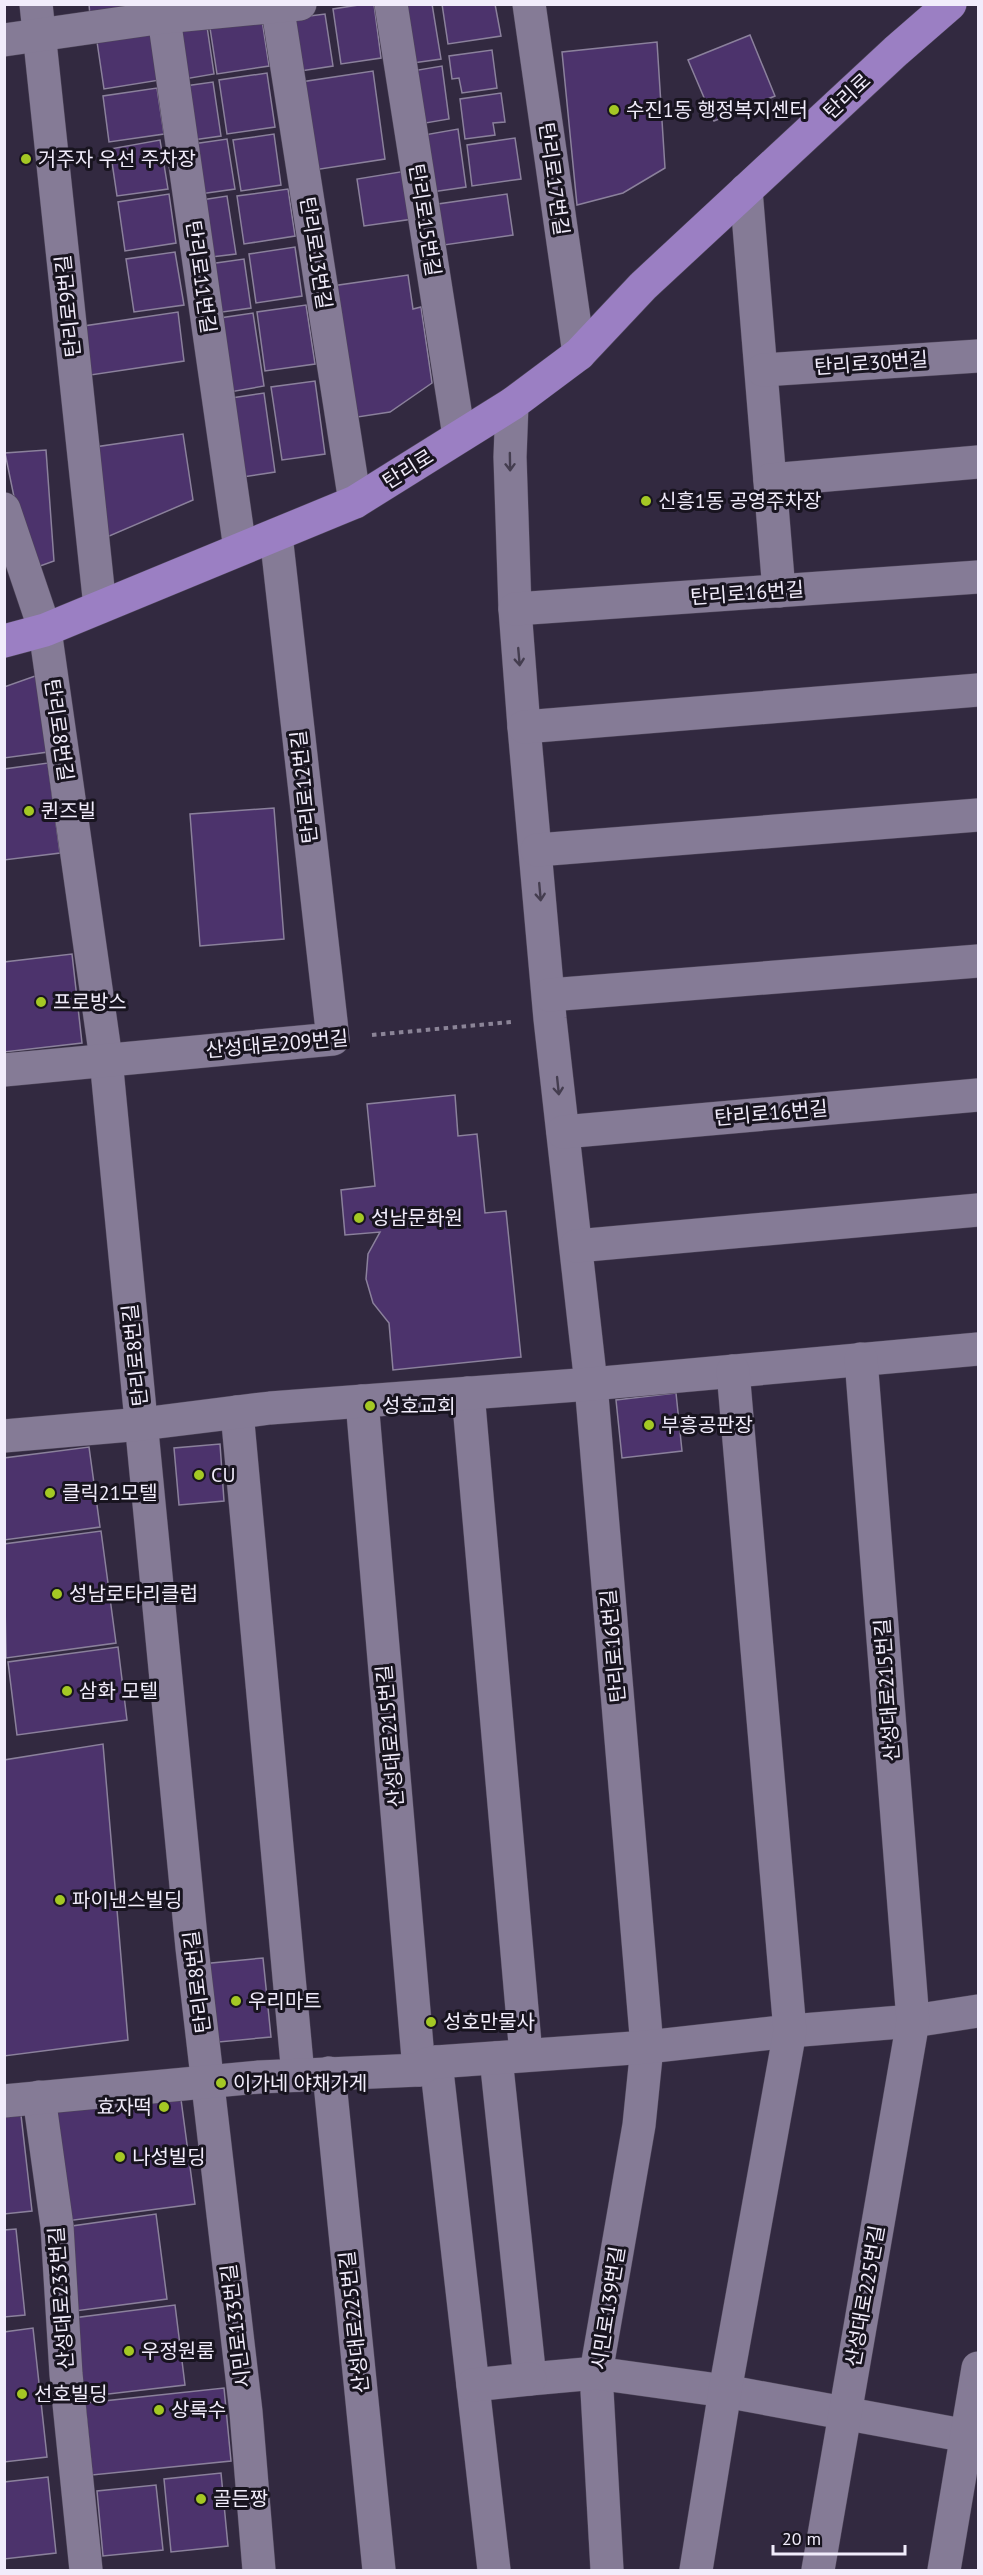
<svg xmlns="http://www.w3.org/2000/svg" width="983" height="2575" font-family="'PT Sans','Noto Sans KR',sans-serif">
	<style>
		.building { fill: #4c336c; stroke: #8b819c; stroke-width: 1.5 }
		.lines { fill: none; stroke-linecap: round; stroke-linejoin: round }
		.minor-casing { stroke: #4e4659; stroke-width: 34 }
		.major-casing { stroke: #4e4659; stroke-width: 34 }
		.path { stroke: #8b8497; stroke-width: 4; stroke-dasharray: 4.5 4.5; stroke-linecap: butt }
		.minor { stroke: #857b96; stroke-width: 33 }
		.major { stroke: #9b7fc3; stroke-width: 33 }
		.oneway { stroke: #443d4f }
		.poi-dot { fill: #a4c824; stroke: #18141f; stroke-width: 2 }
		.labels { text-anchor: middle; stroke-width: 6; stroke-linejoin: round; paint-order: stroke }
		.street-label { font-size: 20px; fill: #f1ecfb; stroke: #18141f }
		.poi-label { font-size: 20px; fill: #f1ecfb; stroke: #18141f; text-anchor: start }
	</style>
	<rect width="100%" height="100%" fill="#322940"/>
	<g class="building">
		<path d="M89 4H147L90 16Z"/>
		<path d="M365 4H374L381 58 341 64 333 9Z"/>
		<path d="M408 4H432L441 59 406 64 399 18Z"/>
		<path d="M442 4H495L501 36 448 44Z"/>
		<path d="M325 14 333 66 294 72 286 19Z"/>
		<path d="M206 20 214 74 179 80 171 24Z"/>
		<path d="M262 20 269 66 217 74 210 28Z"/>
		<path d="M152 27 160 80 104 89 96 35Z"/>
		<path d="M750 35 775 96 714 121 688 60Z"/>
		<path d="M657 42 665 168 623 193 577 205 562 52Z"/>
		<path d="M492 50 497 88 462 93 459 78 452 79 449 56Z"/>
		<path d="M442 66 449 119 414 125 406 72Z"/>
		<path d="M373 71 385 159 314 170 301 82Z"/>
		<path d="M267 73 275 127 227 134 219 80Z"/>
		<path d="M213 82 221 136 186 141 178 87Z"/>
		<path d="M157 88 164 134 109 142 103 96Z"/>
		<path d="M501 93 505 122 493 123 495 135 465 139 460 99Z"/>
		<path d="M458 129 466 187 432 192 424 135Z"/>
		<path d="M274 134 281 185 241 191 233 140Z"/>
		<path d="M515 138 521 179 472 186 467 145Z"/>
		<path d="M227 139 235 189 193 195 186 145Z"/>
		<path d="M160 140 168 189 117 196 110 149Z"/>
		<path d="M406 171 413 219 364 226 357 179Z"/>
		<path d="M288 189 295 236 244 244 237 196Z"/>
		<path d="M169 194 176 243 125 251 118 202Z"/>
		<path d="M507 194 513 235 437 246 431 205Z"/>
		<path d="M227 196 236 254 203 258 195 201Z"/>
		<path d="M295 247 302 296 256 303 249 254Z"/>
		<path d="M175 252 184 305 134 312 126 259Z"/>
		<path d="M244 259 251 308 215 313 209 264Z"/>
		<path d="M408 275 413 309 421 307 432 383 390 412 351 418 332 286Z"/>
		<path d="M306 305 315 364 265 371 257 312Z"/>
		<path d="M178 312 184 361 84 376 77 327Z"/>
		<path d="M253 313 264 386 224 393 213 319Z"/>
		<path d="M315 381 325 454 282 460 271 387Z"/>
		<path d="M264 393 275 472 236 478 225 399Z"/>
		<path d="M183 434 193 500 107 537 95 447Z"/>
		<path d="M46 450 54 561 29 570 5 453Z"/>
		<path d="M38 675 48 752 4 758V687Z"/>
		<path d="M48 763 60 853 4 860V769Z"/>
		<path d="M274 808 284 939 200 946 190 814Z"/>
		<path d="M72 954 82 1043 4 1052V962Z"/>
		<path d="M455 1095 458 1136 477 1134 485 1213 506 1211 521 1357 393 1370 389 1323 373 1303 366 1279 368 1254 380 1232 345 1235 341 1190 375 1186 367 1104Z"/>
		<path d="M676 1393 682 1451 622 1458 616 1400Z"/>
		<path d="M220 1444 224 1501 179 1505 174 1448Z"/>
		<path d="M89 1447 100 1527 4 1540V1458Z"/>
		<path d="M101 1531 116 1643 6 1658 4 1544Z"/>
		<path d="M118 1647 127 1720 17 1735 8 1662Z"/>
		<path d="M103 1744 128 2040 4 2056V1760Z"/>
		<path d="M263 1958 271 2037 208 2043 201 1964Z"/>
		<path d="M180 2092 195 2204 59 2222 44 2110Z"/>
		<path d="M21 2115 32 2211 4 2214V2117Z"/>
		<path d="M156 2214 167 2299 75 2311 65 2227Z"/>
		<path d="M16 2229 25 2315 4 2317V2230Z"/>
		<path d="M175 2305 185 2385 83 2397 73 2318Z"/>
		<path d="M33 2328 47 2457 4 2462V2332Z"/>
		<path d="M224 2388 231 2461 92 2475 85 2403Z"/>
		<path d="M221 2473 228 2546 171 2552 164 2479Z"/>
		<path d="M48 2477 56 2553 4 2559V2482Z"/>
		<path d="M156 2485 163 2550 103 2556 97 2491Z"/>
	</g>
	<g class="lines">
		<defs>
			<g id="minor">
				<path d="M36 4 100 607"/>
				<path d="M162 4 240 549"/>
				<path d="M277 4 355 502"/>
				<path d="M391 4 459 436"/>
				<path d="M529 4 579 354"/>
				<path d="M4 40 164 17 300 4"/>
				<path d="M746 190 779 591"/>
				<path d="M763 370 978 356"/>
				<path d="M512 404 510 457 515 609 524 727 550 1019 591 1384 647 2047 639 2125 596 2373 607 2570"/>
				<path d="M770 480 978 462"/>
				<path d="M4 509 45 630 106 1059 192 1948 246 2412 259 2570"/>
				<path d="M515 609 978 577"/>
				<path d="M524 727 978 690"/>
				<path d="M537 850 978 815"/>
				<path d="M549 995 978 961"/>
				<path d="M4 1070 333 1039 276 535"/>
				<path d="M563 1132 978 1095"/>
				<path d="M576 1246 978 1210"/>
				<path d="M468 1393 526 2055"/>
				<path d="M362 1401 419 2070"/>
				<path d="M237 1412 298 2075"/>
				<path d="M4 1436 142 1424 270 1408 591 1384 978 1349"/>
				<path d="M496 2058 530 2379 596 2373 725 2391 978 2438"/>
				<path d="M436 2062 494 2570"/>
				<path d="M329 2073 379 2570"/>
				<path d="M39 2097 57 2226 66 2374 86 2570"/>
				<path d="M4 2101 259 2077 419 2070 427 2064 436 2062 647 2047 790 2031 913 2021 978 2011"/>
				<path d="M473 2385 530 2379"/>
				<path d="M696 2570 725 2391 790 2031 733 1371"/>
				<path d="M818 2570 913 2021 861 1359"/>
				<path d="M944 2570 978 2368"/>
			</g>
			<path id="major" d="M4 641 45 630 355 502 512 404 579 354 643 286 896 51 950 4"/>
		</defs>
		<use href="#minor" class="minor-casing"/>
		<use href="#major" class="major-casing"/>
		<path class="path" d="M372 1035 511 1022"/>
		<use href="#minor" class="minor"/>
		<use href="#major" class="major"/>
	</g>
	<defs><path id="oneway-shaft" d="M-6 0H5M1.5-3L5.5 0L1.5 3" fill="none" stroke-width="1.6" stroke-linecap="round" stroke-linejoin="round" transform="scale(1.5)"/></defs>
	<g class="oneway">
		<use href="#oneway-shaft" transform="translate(510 462) rotate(89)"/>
		<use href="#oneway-shaft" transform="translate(519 657) rotate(85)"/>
		<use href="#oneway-shaft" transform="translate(540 892) rotate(85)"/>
		<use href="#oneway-shaft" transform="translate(558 1086) rotate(84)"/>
	</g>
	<g class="poi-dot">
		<circle cx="614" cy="110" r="6"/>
		<circle cx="26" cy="159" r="6"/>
		<circle cx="646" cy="501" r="6"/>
		<circle cx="29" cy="811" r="6"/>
		<circle cx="41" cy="1002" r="6"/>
		<circle cx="359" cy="1218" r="6"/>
		<circle cx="370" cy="1406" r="6"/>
		<circle cx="649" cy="1425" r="6"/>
		<circle cx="199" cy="1475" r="6"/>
		<circle cx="50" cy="1493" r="6"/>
		<circle cx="57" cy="1594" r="6"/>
		<circle cx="67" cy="1691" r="6"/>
		<circle cx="60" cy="1900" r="6"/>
		<circle cx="236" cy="2001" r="6"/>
		<circle cx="431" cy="2022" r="6"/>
		<circle cx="221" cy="2083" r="6"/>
		<circle cx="164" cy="2107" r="6"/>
		<circle cx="120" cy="2157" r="6"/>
		<circle cx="129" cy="2351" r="6"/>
		<circle cx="22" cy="2394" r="6"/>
		<circle cx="159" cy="2410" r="6"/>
		<circle cx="201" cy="2499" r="6"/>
	</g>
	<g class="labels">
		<g class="street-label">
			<text transform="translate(847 96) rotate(-43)" y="7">탄리로</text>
			<text transform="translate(554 179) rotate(82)" y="7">탄리로17번길</text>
			<text transform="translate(425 220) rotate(81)" y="7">탄리로15번길</text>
			<text transform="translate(316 253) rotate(81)" y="7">탄리로13번길</text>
			<text transform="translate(201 277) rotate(82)" y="7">탄리로11번길</text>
			<text transform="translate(68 306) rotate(-96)" y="7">탄리로9번길</text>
			<text transform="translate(871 363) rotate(-4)" y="7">탄리로30번길</text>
			<text transform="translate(408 469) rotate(-32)" y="7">탄리로</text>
			<text transform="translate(747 593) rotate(-4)" y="7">탄리로16번길</text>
			<text transform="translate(59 730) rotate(82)" y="7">탄리로8번길</text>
			<text transform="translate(304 787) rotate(-96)" y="7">탄리로12번길</text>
			<text transform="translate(277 1044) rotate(-5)" y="7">산성대로209번길</text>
			<text transform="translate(771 1113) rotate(-5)" y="7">탄리로16번길</text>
			<text transform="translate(135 1355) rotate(-96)" y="7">탄리로8번길</text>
			<text transform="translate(613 1646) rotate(-95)" y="7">탄리로16번길</text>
			<text transform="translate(887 1690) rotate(-94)" y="7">산성대로215번길</text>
			<text transform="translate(390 1736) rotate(-95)" y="7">산성대로215번길</text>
			<text transform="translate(197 1982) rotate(-97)" y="7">탄리로8번길</text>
			<text transform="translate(865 2296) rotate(-80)" y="7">산성대로225번길</text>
			<text transform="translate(61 2298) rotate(-94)" y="7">산성대로233번길</text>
			<text transform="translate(608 2308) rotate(-81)" y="7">시민로139번길</text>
			<text transform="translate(354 2322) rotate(-96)" y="7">산성대로225번길</text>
			<text transform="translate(236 2326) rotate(-97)" y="7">시민로133번길</text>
		</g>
		<g class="poi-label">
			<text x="626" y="117">수진1동 행정복지센터</text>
			<text x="38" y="166">거주자 우선 주차장</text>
			<text x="658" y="508">신흥1동 공영주차장</text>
			<text x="41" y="818">퀸즈빌</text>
			<text x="53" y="1009">프로방스</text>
			<text x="371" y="1225">성남문화원</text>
			<text x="382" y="1413">성호교회</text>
			<text x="661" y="1432">부흥공판장</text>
			<text x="211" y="1482">CU</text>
			<text x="62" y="1500">클릭21모텔</text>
			<text x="69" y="1601">성남로타리클럽</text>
			<text x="79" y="1698">삼화 모텔</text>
			<text x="72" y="1907">파이낸스빌딩</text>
			<text x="248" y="2008">우리마트</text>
			<text x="443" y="2029">성호만물사</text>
			<text x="233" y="2090">이가네 야채가게</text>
			<text x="152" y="2114" text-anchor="end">효자떡</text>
			<text x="132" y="2164">나성빌딩</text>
			<text x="141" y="2358">우정원룸</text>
			<text x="34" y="2401">선호빌딩</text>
			<text x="171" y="2417">상록수</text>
			<text x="213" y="2506">골든짱</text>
		</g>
	</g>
	<rect width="983" height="2575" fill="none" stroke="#f1ecfb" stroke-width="12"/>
	<path d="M773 2545v9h132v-9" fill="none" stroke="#f1ecfb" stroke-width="3"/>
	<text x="782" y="2545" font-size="18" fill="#f1ecfb" stroke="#18141f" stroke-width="4.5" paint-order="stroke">20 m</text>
</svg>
